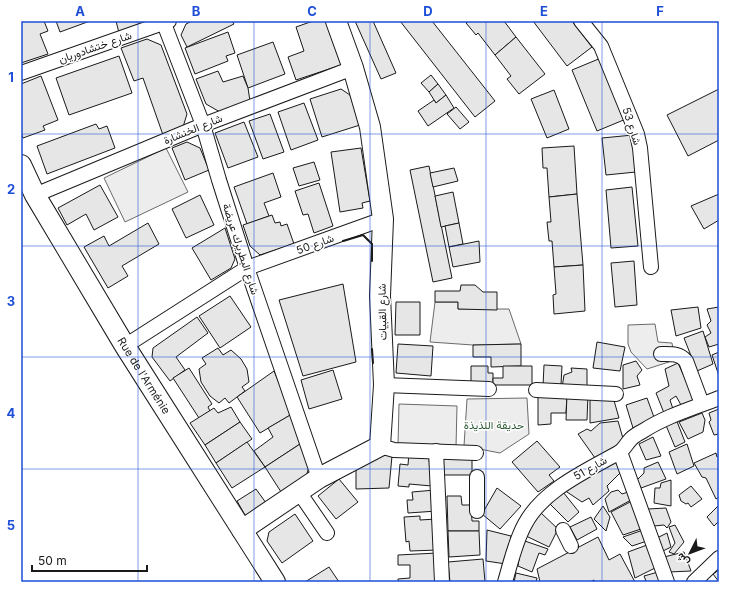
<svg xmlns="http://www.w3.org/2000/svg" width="740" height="603" font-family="Inter,Vazirmatn,sans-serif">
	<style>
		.built { fill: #ededed; stroke: #6a6a6a }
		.building { fill: #e6e6e6; stroke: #1a1a1a }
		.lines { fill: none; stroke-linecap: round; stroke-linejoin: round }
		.street-casing { stroke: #1a1a1a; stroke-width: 16 }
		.secondary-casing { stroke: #1a1a1a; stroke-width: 22 }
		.street { stroke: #fff; stroke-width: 14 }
		.secondary { stroke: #fff; stroke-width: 20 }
		.wall { stroke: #1a1a1a; stroke-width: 2 }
		.grid { fill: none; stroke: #1d4ed8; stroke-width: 1; stroke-opacity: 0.55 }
		.labels { text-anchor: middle; stroke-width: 3; stroke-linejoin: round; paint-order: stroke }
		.street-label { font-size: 11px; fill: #1a1a1a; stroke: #fff }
		.park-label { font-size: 11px; fill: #2b5a34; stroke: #fff }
		.neatline { fill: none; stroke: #1d4ed8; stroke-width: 1.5 }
		.grid-label { font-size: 13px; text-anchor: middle; font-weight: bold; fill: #1d4ed8 }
	</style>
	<rect width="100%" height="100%" fill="#fff"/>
	<g class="built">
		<path d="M166 148 188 192 125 222 104 178Z"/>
		<path d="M435 302H458V309H509L521 344 473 345 430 342Z"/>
		<path d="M655 324 658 342 672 343 675 360 647 369 631 352 628 344V325Z"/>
		<path d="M527 398 529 434 500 453 464 446 467 399Z"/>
		<path d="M399 404 457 406 456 447 398 445Z"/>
	</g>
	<g class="building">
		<path d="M21 21H44L48 31 40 34 48 54 21 63Z"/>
		<path d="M56 21H90L60 32Z"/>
		<path d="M116 21H147L148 25 119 33Z"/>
		<path d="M192 21H232L234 24 187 47 181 35 186 24Z"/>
		<path d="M313 21H326L341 65 296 80 288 57 304 51 296 27Z"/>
		<path d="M355 21H373L396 73 381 79Z"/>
		<path d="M400 21H432L495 101 475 117Z"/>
		<path d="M469 21H504L516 37 495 55 478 33 476 35 466 23Z"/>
		<path d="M533 21H572L592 47 567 66Z"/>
		<path d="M228 32 235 53 226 56 228 61 195 74 185 48Z"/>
		<path d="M516 37 545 74 519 94 507 79 511 76 495 55Z"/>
		<path d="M147 39 161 45 187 114 183 127 163 135 143 78 134 81 121 48Z"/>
		<path d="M273 42 285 74 248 88 237 55Z"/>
		<path d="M119 56 132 93 69 115 56 78Z"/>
		<path d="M601 58 626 119 597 131 572 70Z"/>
		<path d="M218 71 223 82 243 76 248 88 250 101 220 112 206 104 196 79Z"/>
		<path d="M431 75 438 84 429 92 421 83Z"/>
		<path d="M41 76 58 120 43 126 45 130 23 138 21 132V84Z"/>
		<path d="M438 84 446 95 436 103 429 92Z"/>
		<path d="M341 89 350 95 360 125 322 137 310 99Z"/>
		<path d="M719 89V140L688 156 667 115Z"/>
		<path d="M554 90 569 129 547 138 531 99Z"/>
		<path d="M446 95 454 108 428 126 418 111 434 100 436 103Z"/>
		<path d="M304 103 318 140 291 150 278 112Z"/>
		<path d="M456 107 469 122 460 129 447 114Z"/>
		<path d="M270 114 284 152 263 159 249 121Z"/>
		<path d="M244 122 258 157 228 168 215 133Z"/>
		<path d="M96 124 99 129 107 126 115 148 47 174 37 146Z"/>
		<path d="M633 135 636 172 606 175 602 138Z"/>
		<path d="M187 142 200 148 209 170 185 180 172 148Z"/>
		<path d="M574 146 577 194 549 197 547 168H543L542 148Z"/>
		<path d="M361 148 370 201 362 203 363 208 340 212 331 152Z"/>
		<path d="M314 162 320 180 299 186 293 168Z"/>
		<path d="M429 166 452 278 433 282 410 170Z"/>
		<path d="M454 168 458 181 433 187 430 173Z"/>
		<path d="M273 173 281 197 264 203 269 216 247 224 234 187Z"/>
		<path d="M319 183 333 226 314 233 308 214 303 215 295 191Z"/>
		<path d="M100 185 118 217 94 230 86 214 67 225 58 208Z"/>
		<path d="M632 187 638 246 611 248 606 190Z"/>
		<path d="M453 192 459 223 441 227 435 196Z"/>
		<path d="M577 194 583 265 554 267 552 241H549L547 222H551L549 197Z"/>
		<path d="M719 194V220L704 229 691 206Z"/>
		<path d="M200 195 214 225 186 238 172 209Z"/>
		<path d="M272 215 275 223 280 222 281 226 287 224 294 244 260 255 250 246 243 225Z"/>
		<path d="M148 223 159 244 122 266 128 276 108 288 84 247 104 236 109 246Z"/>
		<path d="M459 223 463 244 449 247 445 226Z"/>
		<path d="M225 228 235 259 231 268 211 280 192 248Z"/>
		<path d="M479 241 480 262 453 267 449 247Z"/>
		<path d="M634 261 637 305 615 307 611 263Z"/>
		<path d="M583 265 585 311 554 314 553 295 556 294 554 267Z"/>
		<path d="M343 284 356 362 303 376 279 300Z"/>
		<path d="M461 285H475L483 292H497V310L458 309V302H435V291H460Z"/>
		<path d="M230 296 251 327 220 348 199 316Z"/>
		<path d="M396 302H420V335H395Z"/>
		<path d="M698 307 701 328 676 336 671 310Z"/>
		<path d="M719 307V344L709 347 705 337 711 333 707 325 711 321 707 309Z"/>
		<path d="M197 317 208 333 176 357 185 370 170 381 152 357 153 348Z"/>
		<path d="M703 331 713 364 697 371 684 338Z"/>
		<path d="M597 342 625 347 620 371 593 368Z"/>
		<path d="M398 344 433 346 431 376 396 373Z"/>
		<path d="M521 344V366L491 367V357H473V345Z"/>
		<path d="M218 348 223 355 231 350 241 359 247 369 249 382 242 387 245 391 229 403 225 398 219 403 210 396 201 382 199 369 206 364 202 358Z"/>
		<path d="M719 352V376L712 355Z"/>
		<path d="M636 361 642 370 637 376 640 385 623 389V365Z"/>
		<path d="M678 363 695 401 681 405 676 396 670 400 673 409 664 413 656 393 669 386 665 369Z"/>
		<path d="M544 365 562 366 561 385 543 386Z"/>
		<path d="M471 366H488V373H493V385H471Z"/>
		<path d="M503 366H532V385H493V378H503Z"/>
		<path d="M189 368 212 404 208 407 210 411 199 418 173 378Z"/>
		<path d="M571 368 587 369V388H562L564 375 572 372Z"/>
		<path d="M333 370 342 399 309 409 301 380Z"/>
		<path d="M274 371 292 414 260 433 237 397Z"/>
		<path d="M567 394 566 413H551V424L538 425V395Z"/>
		<path d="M567 394H588L587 420H566Z"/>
		<path d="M590 396 613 397 619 418 590 423Z"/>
		<path d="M647 398 655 420 633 428 626 405Z"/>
		<path d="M231 407 240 422 205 445 190 423 214 408 218 413Z"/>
		<path d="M719 409V434L714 435 709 422 711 420 709 413Z"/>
		<path d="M702 413 705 420 703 432 688 439 679 422Z"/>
		<path d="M292 414 300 444 265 467 254 451 273 437 268 428Z"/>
		<path d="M676 419 685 442 675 447 665 423Z"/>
		<path d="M618 421 624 442 595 458 578 434 587 429 591 431 600 423Z"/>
		<path d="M240 422 252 439 216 463 205 445Z"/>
		<path d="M653 437 661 456 646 460 639 444Z"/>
		<path d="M537 441 560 467 549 475 554 481 538 492 512 462Z"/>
		<path d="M247 442 265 467 232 488 216 463Z"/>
		<path d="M300 444 309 467 305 480 283 495 265 467Z"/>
		<path d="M687 444 694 466 677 474 669 452Z"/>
		<path d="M409 453 430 455 429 462 434 463 432 486 409 484V487L398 486 400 464 408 465Z"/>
		<path d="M716 453 717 457 719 456V497L716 499 706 478 702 477 694 463Z"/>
		<path d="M380 454 392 456 389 488 356 489V466Z"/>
		<path d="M472 456V475H444L443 457Z"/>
		<path d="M615 461 623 470 607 486 609 491 593 505 589 498 582 502 564 490Z"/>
		<path d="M658 462 666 479 641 488 637 480 644 473V468Z"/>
		<path d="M339 479 358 502 336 519 318 496Z"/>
		<path d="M671 480V506L654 503 655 488H660L661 483Z"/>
		<path d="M691 486 702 499 691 507 688 503 686 504 681 501 679 495Z"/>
		<path d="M497 488 521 506 500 529 482 514Z"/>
		<path d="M256 489 269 507 252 518 245 515 237 501Z"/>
		<path d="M435 490 437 511 408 513 407 500H413L412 492Z"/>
		<path d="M618 490 622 494 628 492 631 500 609 512 605 499 611 492Z"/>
		<path d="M563 492 579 512 568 522 549 503Z"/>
		<path d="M447 496H461L462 505H471L472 521H479V531H448Z"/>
		<path d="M632 501 644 528 623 535 611 512Z"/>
		<path d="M719 505V521L714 526 707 517Z"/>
		<path d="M603 506 610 517 606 531 594 519Z"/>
		<path d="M666 508 671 522 667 528 664 525 654 526 648 509Z"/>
		<path d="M540 512 558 529 549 547 526 536Z"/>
		<path d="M295 514 313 541 282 563 267 541 269 532Z"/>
		<path d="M420 516V520L436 519 438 550 410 551 409 541 406 542 404 517Z"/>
		<path d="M591 517 597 529 577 540 570 527Z"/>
		<path d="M675 525 684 542 674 554 669 552 675 543 669 527Z"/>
		<path d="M646 529 647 541 632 546 623 537Z"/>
		<path d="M487 530 511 536 506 564 486 561Z"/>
		<path d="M448 531H479L480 555 449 557Z"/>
		<path d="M667 533 671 547 663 551 657 538Z"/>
		<path d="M598 537 609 560 620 554 635 582H595L594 580 590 582H540L537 569Z"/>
		<path d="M522 540 548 549 545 555 539 553 532 572 518 566Z"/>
		<path d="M647 545 655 568 635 578 628 552Z"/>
		<path d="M684 552 691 571 669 572 664 557Z"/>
		<path d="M437 553 438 582H398V579L410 578V565H398V555Z"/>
		<path d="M483 559 485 582H450L448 562Z"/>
		<path d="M329 567 339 582H305Z"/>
		<path d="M719 570V582L713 574Z"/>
		<path d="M658 572 661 582H642L646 581 644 576Z"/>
		<path d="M516 573 537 578 536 582H514Z"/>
	</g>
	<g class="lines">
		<defs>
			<g id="street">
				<path d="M163 21 203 125 219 180 247 268 319 478"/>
				<path d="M581 21 601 46 637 134 640 148 651 267"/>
				<path d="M21 73 169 21"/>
				<path d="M35 195 203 125 353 68"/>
				<path d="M125 346 247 268 383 219"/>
				<path d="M661 354C671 354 679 353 686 361L702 404"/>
				<path d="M384 385 489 389"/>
				<path d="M536 390 616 394"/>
				<path d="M380 446 394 450 476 453"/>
				<path d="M436 451 442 582"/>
				<path d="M620 452 667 582"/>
				<path d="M477 477V511"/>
				<path d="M299 492 327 533"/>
				<path d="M563 530 571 546"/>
				<path d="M505 582C511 562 515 542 525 524 543 490 586 471 618 453 624 450 626 444 631 439 634 436 639 433 643 431 666 416 694 408 719 398"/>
				<path d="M694 582 719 558"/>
			</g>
			<g id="secondary">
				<path id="s1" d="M21 165 35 195 125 346 275 582"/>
				<path d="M242 530 319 478 380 446 384 385 380 296 383 219 370 127 353 68 336 21"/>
			</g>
		</defs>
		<use href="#street" class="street-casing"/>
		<use href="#secondary" class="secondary-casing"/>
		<use href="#street" class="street"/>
		<use href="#secondary" class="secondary"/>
		<g class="wall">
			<path d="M343 241 363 235 372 244V261"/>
			<path d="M372 349 373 363"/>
		</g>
	</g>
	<path class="grid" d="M138 21V582M254 21V582M370 21V582M486 21V582M602 21V582M21 134H719M21 246H719M21 357H719M21 469H719"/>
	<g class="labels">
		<g class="street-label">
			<text transform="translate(95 47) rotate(-19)" y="4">شارع ختشادوريان</text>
			<text transform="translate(632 126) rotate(72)" y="4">شارع 53</text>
			<text transform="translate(193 129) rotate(-22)" y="4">شارع الخنشارة</text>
			<text transform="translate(315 244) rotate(-20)" y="4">شارع 50</text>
			<text transform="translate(241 249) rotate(72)" y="4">شارع البطريرك عريضة</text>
			<text transform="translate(382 312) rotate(-91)" y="4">شارع القبيات</text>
			<text dy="4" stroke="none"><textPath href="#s1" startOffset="244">Rue de l'Arménie</textPath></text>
			<text transform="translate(590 468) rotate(-30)" y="4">شارع 51</text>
		</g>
		<g class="park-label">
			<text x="494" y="429">حديقة اللذيذة</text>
		</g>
	</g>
	<rect width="740" height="603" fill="none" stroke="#ffffff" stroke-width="44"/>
	<g transform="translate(690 553) rotate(228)" stroke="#ffffff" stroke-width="3" paint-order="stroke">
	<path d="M0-3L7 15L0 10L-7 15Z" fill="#1a1a1a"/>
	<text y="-6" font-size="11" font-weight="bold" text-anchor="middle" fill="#1a1a1a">ش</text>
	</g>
	<path d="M32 565v6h115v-6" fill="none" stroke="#1a1a1a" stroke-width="2"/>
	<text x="38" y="565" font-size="12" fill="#1a1a1a" stroke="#ffffff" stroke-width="3" paint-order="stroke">50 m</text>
	<rect x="22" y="22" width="696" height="559" class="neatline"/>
	<g class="grid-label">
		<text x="80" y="16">A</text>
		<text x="196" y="16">B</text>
		<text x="312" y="16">C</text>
		<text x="428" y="16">D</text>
		<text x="544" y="16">E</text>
		<text x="660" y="16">F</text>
		<text x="11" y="82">1</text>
		<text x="11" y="194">2</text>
		<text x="11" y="306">3</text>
		<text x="11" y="418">4</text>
		<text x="11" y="530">5</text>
	</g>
</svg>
